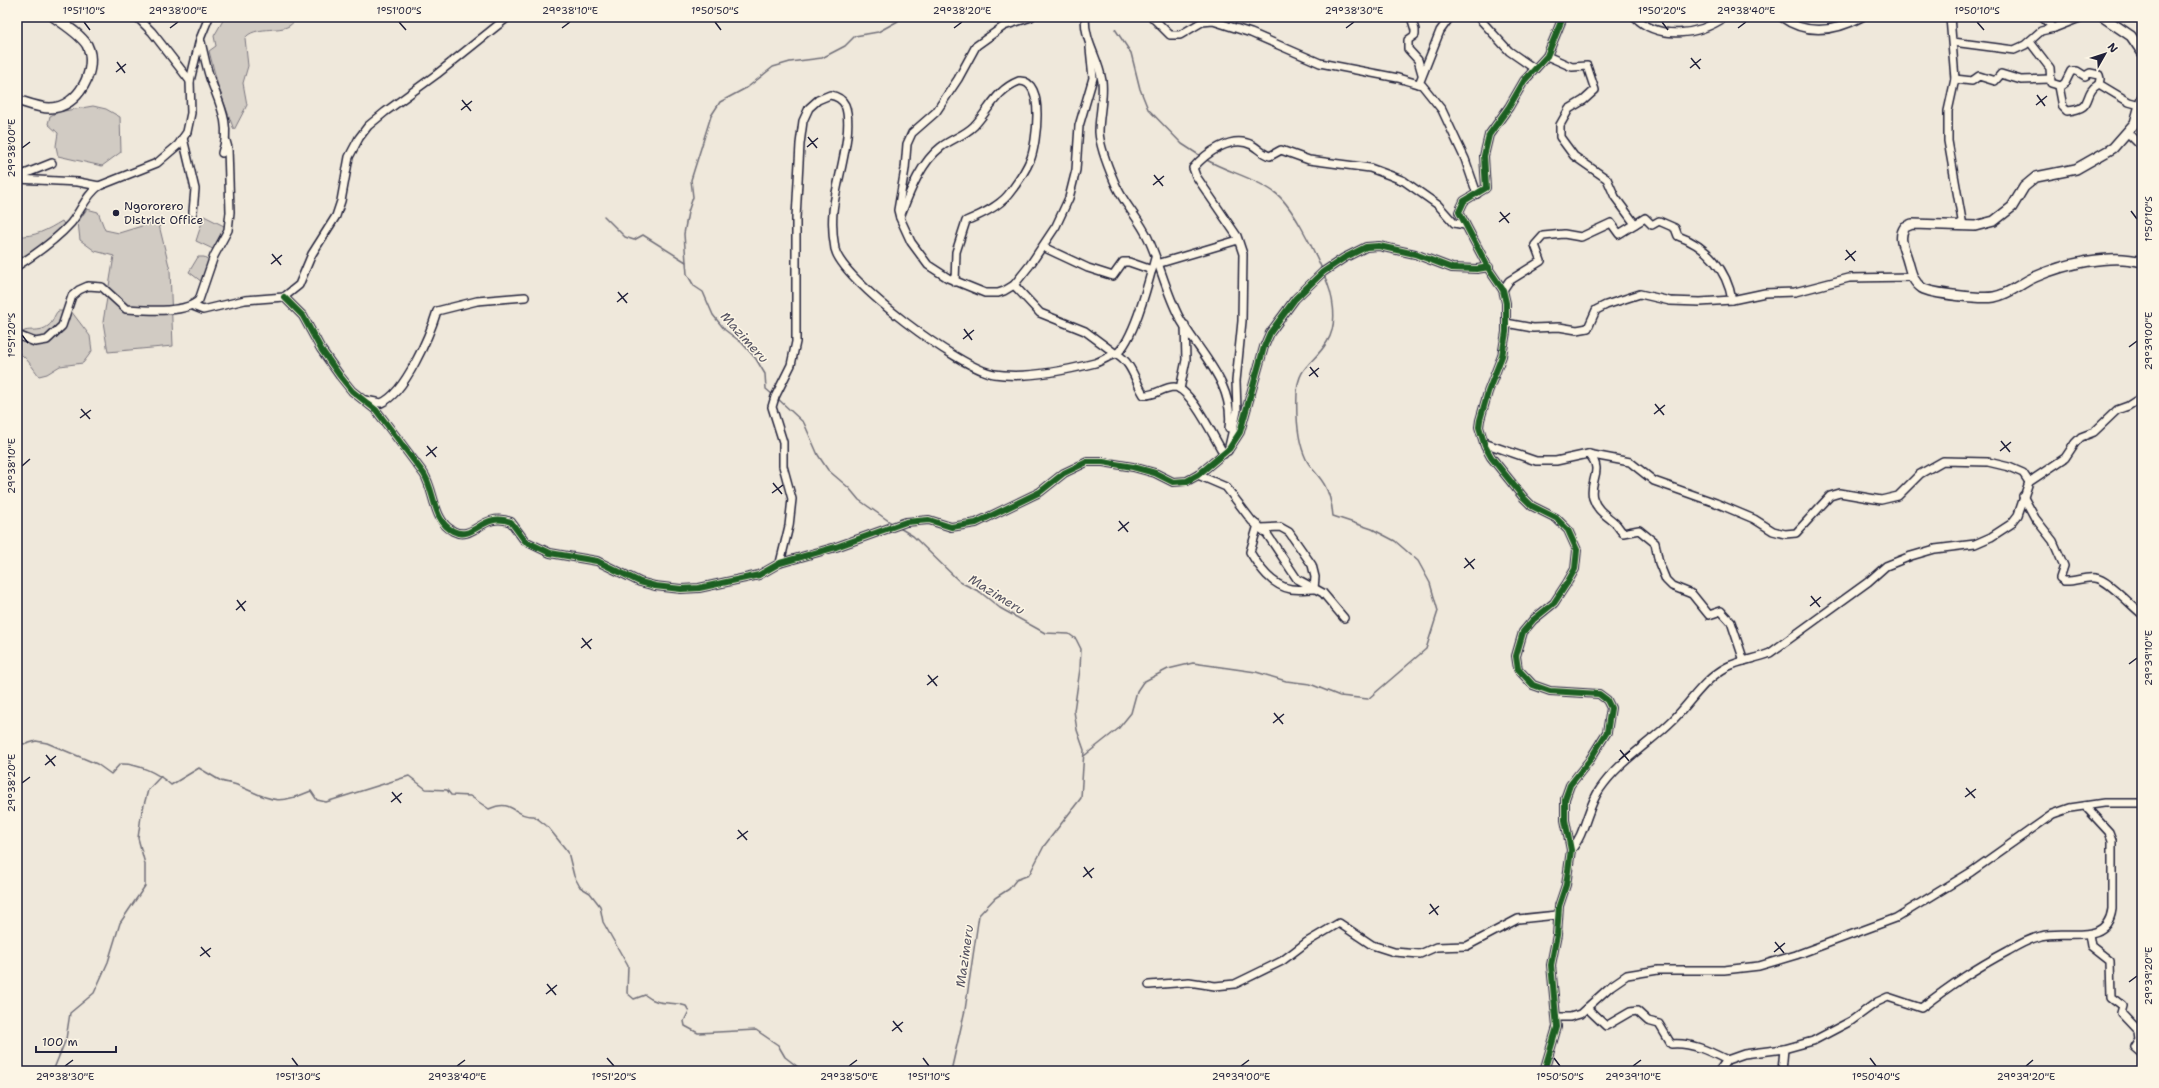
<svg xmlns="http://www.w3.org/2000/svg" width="2159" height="1088" font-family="'Shantell Sans',sans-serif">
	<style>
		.green { fill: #d1cbc3; stroke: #7a767f }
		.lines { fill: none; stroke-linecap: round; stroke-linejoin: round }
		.stream { stroke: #716f79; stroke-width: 1.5 }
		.minor-casing { stroke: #22223b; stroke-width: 10 }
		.major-casing { stroke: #22223b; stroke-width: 12 }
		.minor { stroke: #fcf5e5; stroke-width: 7 }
		.major { stroke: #fcf5e5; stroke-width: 9 }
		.cycleway-casing { stroke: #fcf5e5; stroke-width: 8 }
		.cycleway { stroke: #1b5e20; stroke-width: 6 }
		.ticks { fill: none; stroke: #22223b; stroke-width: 1.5 }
		.poi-dot { fill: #22223b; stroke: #fcf5e5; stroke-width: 1.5 }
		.labels { text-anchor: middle; stroke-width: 3; stroke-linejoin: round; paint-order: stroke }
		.poi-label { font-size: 12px; fill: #22223b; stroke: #fcf5e5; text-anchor: start }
		.water-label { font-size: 13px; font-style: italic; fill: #575564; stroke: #fcf5e5 }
		.neatline { fill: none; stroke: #22223b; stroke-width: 1.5 }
		.ticks-label { font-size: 10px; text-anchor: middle; fill: #22223b }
	</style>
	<rect width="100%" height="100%" fill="#efe8db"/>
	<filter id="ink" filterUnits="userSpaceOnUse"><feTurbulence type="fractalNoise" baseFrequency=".025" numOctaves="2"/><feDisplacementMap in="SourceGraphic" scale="8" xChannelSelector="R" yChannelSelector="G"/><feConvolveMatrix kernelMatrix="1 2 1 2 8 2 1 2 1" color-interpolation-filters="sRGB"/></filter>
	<g filter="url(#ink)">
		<g class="green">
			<path d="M225 17 299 18C295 20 292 24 289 26 279 32 254 26 245 38L248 66 243 83 247 105 234 130 218 86 209 51 216 46 214 36Z"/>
			<path d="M93 106 106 109 120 117 121 152 102 166 58 156 56 146 58 133 48 124 50 116 58 112Z"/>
			<path d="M87 209 98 212 105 230 119 233 158 221 170 270 173 346 108 352 103 322 114 256 95 251 80 240 78 222Z"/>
			<path d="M204 216 226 227 215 250 196 241Z"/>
			<path d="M62 221 65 226 17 263V236C35 237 47 230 62 221Z"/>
			<path d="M198 257H204L211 261 202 282 189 272Z"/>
			<path d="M58 311H71L90 336 92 351 83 363 60 366 47 374 39 376C33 368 25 355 17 352 17 318 34 337 48 326 54 322 53 316 58 311Z"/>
		</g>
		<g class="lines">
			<g class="stream">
				<path d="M2140 17 2142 18"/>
				<path d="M1115 29 1131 53 1140 89 1148 109 1182 144 1202 157"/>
				<path d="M1205 159C1227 172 1253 177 1274 192 1291 203 1314 250 1322 269"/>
				<path d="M604 216 625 237 634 240 643 235 686 262 687 274 694 286 703 292 713 315 725 330 742 343 756 359 765 374 766 389 773 395"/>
				<path d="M686 262 684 234 688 212 693 197 691 180 711 116 720 102 748 87 773 67 790 62 822 58 845 46 855 36 878 32 898 21"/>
				<path d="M777 398 804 423 818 455 828 470 849 488 859 500 893 524"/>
				<path d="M898 527 913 536 960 582 980 592 1000 608 1045 633 1069 634 1076 639 1081 649 1080 669 1074 711 1077 730 1084 750 1081 798 1044 846 1029 875 1016 880 1009 889 995 898 979 915 965 1010 951 1071"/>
				<path d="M17 743 26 744 36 741 47 743 97 764 111 774 120 764C137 763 158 773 171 785L199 768C206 772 214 777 221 781 226 783 233 783 239 786 272 800 276 806 311 791L317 800 326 802 409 776 426 789 447 790 451 795 470 796 489 809C515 798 512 817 534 816L547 826 568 852 574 876 580 887 590 893 600 906 603 922 628 966 627 993 634 999 645 995C660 1007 668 1000 686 1006L689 1011 684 1021 685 1026 698 1033 756 1030 778 1045 785 1057 803 1071"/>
				<path d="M1084 756 1118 729 1131 713 1137 691 1143 682 1168 669 1193 663 1256 672 1286 681 1310 684 1340 696 1368 699 1426 649 1438 611 1430 583 1418 561 1395 541 1372 529 1333 516C1332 505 1330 494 1324 484 1319 475 1310 468 1306 459 1297 440 1296 415 1297 393 1298 365 1314 364 1327 342 1339 323 1333 294 1324 275"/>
				<path d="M53 1071 66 1039 70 1013 94 993 108 962 120 923 145 886V864L138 838 141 816 148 790 161 776"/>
			</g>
			<defs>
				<g id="minor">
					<path d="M137 17 152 32 190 81"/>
					<path d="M1031 17 1004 26 976 46 958 79 936 112 912 133 907 144 905 169 898 210 900 218 911 242 928 265 948 278 985 293H998L1004 291 1014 285 1030 265 1056 226 1069 198 1076 170 1079 126 1093 78 1090 48"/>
					<path d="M1085 17C1085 44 1098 56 1102 81 1104 98 1099 115 1099 132 1100 148 1108 167 1114 181 1122 202 1139 218 1148 238 1160 264 1166 292 1179 317 1199 353 1235 383 1229 428"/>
					<path d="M1152 17 1170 35H1180L1202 22 1213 21 1251 33 1320 63 1398 78 1422 85 1442 110 1465 159 1477 194"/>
					<path d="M1411 17 1415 30V35L1408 40V49L1418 60 1422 74"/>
					<path d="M1478 17 1509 51 1535 69"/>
					<path d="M1635 17C1659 41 1699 35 1725 17"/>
					<path d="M1781 17C1807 36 1836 31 1862 17"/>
					<path d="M1950 17 1955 79 1948 111V141L1963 226"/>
					<path d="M2054 28 2082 17"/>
					<path d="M201 42C204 54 206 66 210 78 219 103 232 125 222 153"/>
					<path d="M1953 42 2014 50 2025 45 2041 31 2054 28 2042 17"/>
					<path d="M2030 42 2050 68 2051 83 2061 86 2065 83 2071 71H2077L2085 76 2090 73 2099 75 2100 79 2099 84 2129 102 2140 105"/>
					<path d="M1547 56 1572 67 1587 66 1595 90 1584 100 1569 109 1560 125V137L1574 156 1607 179 1615 197 1635 224"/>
					<path d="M1955 79 1972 81 1979 76 1995 81 2001 74 2021 80 2050 79"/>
					<path d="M1419 84 1440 31 1450 17"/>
					<path d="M2059 86 2063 107 2067 111C2096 109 2081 94 2099 84"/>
					<path d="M2128 133 2142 147"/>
					<path d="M183 138 195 189 193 212"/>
					<path d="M17 177 52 163"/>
					<path d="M17 179 78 182 99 186"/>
					<path d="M900 217C909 194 920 163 941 147 952 139 965 135 974 126 990 109 996 90 1019 81 1046 79 1036 144 1031 158 1026 170 1016 185 1008 195 998 207 980 215 966 221L956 252 955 282"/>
					<path d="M1043 247 1088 268 1113 276 1123 262H1129L1152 270"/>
					<path d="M1157 264 1238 240"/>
					<path d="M17 266C36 254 55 241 71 223 81 211 86 195 99 186L157 163 178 145 187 132 191 113 190 81 200 39 209 17"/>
					<path d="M1014 285 1040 313 1085 331 1116 354C1134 341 1149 280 1155 258"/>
					<path d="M1503 290 1509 281 1541 261 1535 245 1543 236 1564 234 1581 237 1611 223 1619 234 1645 218 1652 225 1659 221 1675 228 1678 236C1707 246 1727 270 1732 300"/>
					<path d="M284 297 303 316 321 349 340 376 352 391 376 410 424 474C435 492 433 521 453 531 474 542 482 511 511 522L525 541 550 553 597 561 640 582 655 586 681 589 699 588 759 575 780 563 836 547 906 522 929 520 951 527 976 523 1040 492 1064 473 1087 462H1103L1133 467 1155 473 1173 482 1187 481 1198 475 1229 449 1240 432 1264 347 1270 333 1295 299 1323 272 1344 258 1366 247 1379 246 1415 254 1452 268 1477 269 1489 267"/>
					<path d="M193 306 203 310 245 300 284 297 299 285 312 254 336 216 341 201 349 157 359 138 368 126 385 112 437 74 508 17"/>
					<path d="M1506 323 1533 328 1559 327 1577 330 1588 328 1596 310 1606 305 1640 294 1670 301 1700 302 1732 300 1765 293 1795 292 1849 278 1912 277"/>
					<path d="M17 335 35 342 47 340 62 326 72 296 79 290 88 286 102 287 126 309C144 310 186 314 199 300L214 256 228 230 230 212 228 148 226 141"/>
					<path d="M1180 389 1186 360 1185 325"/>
					<path d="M365 400 381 403C405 394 430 334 437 311L477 301 525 297"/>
					<path d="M1484 443 1536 461H1556L1588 454 1630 462 1654 481 1716 503 1754 519 1773 531 1785 534 1796 533 1830 496 1840 493 1881 500 1898 496 1920 474 1943 461 1988 462 2009 467 2023 473 2029 482"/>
					<path d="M1228 451 1237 411 1236 381 1242 321 1243 254 1237 236 1196 176 1193 168C1206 153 1232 134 1252 145 1259 149 1262 154 1270 156L1281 150 1309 160 1370 168 1389 175 1404 181 1438 205 1454 223 1465 225"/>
					<path d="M1589 454C1605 471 1588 481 1593 498 1597 511 1606 515 1615 523 1618 526 1620 530 1623 533L1639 530 1655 543 1659 563 1666 580 1672 586 1692 594 1709 615 1721 611 1731 622 1744 661"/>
					<path d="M1198 475 1226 487 1252 521 1267 534 1297 579 1323 593 1344 618"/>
					<path d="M2023 496 2035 518 2053 541 2064 566 2060 578 2064 581C2075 582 2085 576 2095 578 2108 579 2130 605 2142 614"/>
					<path d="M1258 525 1250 552C1259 567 1272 586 1291 589 1298 590 1307 589 1314 589L1315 577 1312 565 1289 532 1280 527 1261 528"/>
					<path d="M780 563 789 526 792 499 783 466V442L772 407 775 397 791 365 796 342V218L800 144 803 121 809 108 818 100 830 95C836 96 842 99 845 105 855 131 835 184 833 212 832 224 833 238 835 249 842 281 961 369 994 374 1026 379 1064 371 1095 363 1103 361 1111 354 1117 354 1132 363 1135 381 1144 395 1154 396 1164 387 1174 387 1191 388 1215 440 1224 454"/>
					<path d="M1571 850C1586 833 1587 807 1600 789 1619 761 1649 744 1673 720 1691 702 1704 679 1727 667 1740 660 1756 659 1770 653L1868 582 1886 566 1911 556 1935 549 1975 544 1991 537 2011 524 2018 515 2029 482 2065 458 2075 443 2081 437 2094 432 2117 410 2128 406 2142 397"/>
					<path d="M2089 934 2091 946 2110 961 2111 997 2123 1006 2121 1013 2138 1031 2139 1039 2134 1047 2142 1054"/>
					<path d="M1149 985 1189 982 1215 986 1235 984 1282 961 1307 942 1339 923 1372 945 1394 952 1420 954 1436 947 1467 946 1518 919 1557 915"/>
					<path d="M1587 1008 1606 1026 1630 1012 1637 1011 1648 1021 1659 1024 1671 1044C1691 1042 1709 1051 1727 1060"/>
					<path d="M1557 1017H1570L1580 1014 1611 986 1627 975 1658 970H1724L1759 966 1796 955 1896 918 1971 872 2053 814 2070 808 2104 803H2142"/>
					<path d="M1544 1071 1557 1027 1551 965 1557 935 1559 906 1566 885 1571 850 1565 820V799L1570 785 1589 761 1607 732 1611 708 1607 700 1599 694 1550 691 1533 685 1518 669 1516 656 1523 632 1533 620 1554 603 1567 583 1575 569 1577 550 1568 530 1556 518 1532 506 1524 498 1491 457 1485 446 1479 427 1480 420 1488 392 1502 356 1506 332V303L1503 290 1490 271 1459 212 1464 201 1486 188 1484 156 1489 135 1509 107 1524 81 1547 56 1563 17"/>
					<path d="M1719 1071 1727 1060 1744 1054 1784 1049 1813 1041 1851 1021 1877 1002 1888 997 1921 1008C1951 985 1974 969 2008 951 2018 945 2029 939 2041 936 2066 929 2107 947 2112 909V840L2109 832 2085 806"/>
					<path d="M1782 1071 1784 1049"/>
				</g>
				<g id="major">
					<path d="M2103 17 2131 36 2142 52"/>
					<path d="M2142 98 2135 123 2113 148 2076 169 2036 177 2024 187 2012 207 1994 221 1975 226 1912 224 1905 227C1897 238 1905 250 1908 262 1911 272 1912 281 1922 288 1932 294 1982 299 1994 297 2010 294 2021 283 2035 277 2064 264 2111 253 2142 262"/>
					<path d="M17 100C27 103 39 108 50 108 78 108 99 69 87 45 80 34 65 25 54 17"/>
				</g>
			</defs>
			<use href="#minor" class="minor-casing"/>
			<use href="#major" class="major-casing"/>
			<use href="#minor" class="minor"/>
			<use href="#major" class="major"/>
			<defs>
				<g id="cycleway">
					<path d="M284 297 303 316 321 349 340 376 352 391 376 410 424 474C435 492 433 521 453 531 474 542 482 511 511 522L525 541 550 553 597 561 640 582 655 586 681 589 699 588 759 575 780 563 836 547 906 522 929 520 951 527 976 523 1040 492 1064 473 1087 462H1103L1133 467 1155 473 1173 482 1187 481 1198 475 1229 449 1240 432 1264 347 1270 333 1295 299 1323 272 1344 258 1366 247 1379 246 1415 254 1452 268 1477 269 1489 267"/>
					<path d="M1544 1071 1557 1027 1551 965 1557 935 1559 906 1566 885 1571 850 1565 820V799L1570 785 1589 761 1607 732 1611 708 1607 700 1599 694 1550 691 1533 685 1518 669 1516 656 1523 632 1533 620 1554 603 1567 583 1575 569 1577 550 1568 530 1556 518 1532 506 1524 498 1491 457 1485 446 1479 427 1480 420 1488 392 1502 356 1506 332V303L1503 290 1490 271 1459 212 1464 201 1486 188 1484 156 1489 135 1509 107 1524 81 1547 56 1563 17"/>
				</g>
			</defs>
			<use href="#cycleway" class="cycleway-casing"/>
			<use href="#cycleway" class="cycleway"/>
		</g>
	</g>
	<path class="ticks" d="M84 22 90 30M399 22 406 30M715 22 721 30M1662 22 1668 30M1977 22 1984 30M170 28 178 22M562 28 570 22M954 28 962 22M1346 28 1354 22M1738 28 1746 22M1691 58 1700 69M117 62 125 73M1690 68 1701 59M116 72 126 64M2037 95 2045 106M462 100 471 111M2036 105 2047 96M461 110 472 101M808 137 817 148M807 147 818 138M22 148 30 142M1154 175 1163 186M1153 185 1164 176M2131 211 2137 219M1500 212 1509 223M1499 222 1510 213M1846 250 1855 261M272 254 281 265M1845 260 1856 251M271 264 282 255M618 292 627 303M617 302 628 293M964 329 972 340M22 335 28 343M963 339 974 330M2129 347 2137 341M1310 367 1318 377M1309 376 1319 368M1655 404 1664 415M81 409 90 419M1654 414 1665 405M80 418 91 410M2001 441 2010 452M427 446 436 457M2000 451 2011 442M426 456 437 447M22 466 30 459M773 483 782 494M772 493 783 485M1119 521 1128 532M1118 531 1129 522M1465 558 1474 569M1464 568 1475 559M1811 596 1820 607M237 600 245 611M1810 606 1821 597M236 610 246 601M582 638 591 649M581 648 592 639M2129 664 2137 658M928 675 937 686M927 685 938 676M1274 713 1283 724M1273 723 1284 714M1620 750 1629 761M46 755 55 766M1619 760 1630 751M45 765 56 756M22 783 30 777M1966 788 1975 798M392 792 401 803M1965 797 1976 789M391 802 402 793M738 830 747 840M737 839 748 831M1084 867 1092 878M1083 877 1094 868M1430 904 1438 915M1429 914 1439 906M1775 942 1784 953M201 947 210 957M1774 952 1785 943M200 956 211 948M2129 982 2137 976M547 984 556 995M546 994 557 985M893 1021 902 1032M892 1031 903 1022M292 1058 298 1066M607 1058 614 1066M923 1058 929 1066M1554 1058 1560 1066M1870 1058 1876 1066M65 1066 73 1060M457 1066 465 1060M849 1066 857 1060M1241 1066 1249 1060M1633 1066 1641 1060M2026 1066 2033 1060"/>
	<circle class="poi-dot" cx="116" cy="213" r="4"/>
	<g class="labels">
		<g class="poi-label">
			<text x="124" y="210">Ngororero<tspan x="124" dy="14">District Office</tspan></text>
		</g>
		<g class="water-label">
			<text transform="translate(745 337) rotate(48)" y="5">Mazimeru</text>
			<text transform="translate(997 594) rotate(32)" y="5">Mazimeru</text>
			<text transform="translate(964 956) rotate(-82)" y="5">Mazimeru</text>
		</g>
	</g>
	<rect width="2159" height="1088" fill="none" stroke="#fcf5e5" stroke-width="44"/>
	<g transform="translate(2105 54) rotate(51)" stroke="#fcf5e5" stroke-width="3" paint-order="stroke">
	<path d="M0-3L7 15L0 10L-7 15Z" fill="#22223b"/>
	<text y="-6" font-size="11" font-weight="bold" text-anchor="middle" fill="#22223b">N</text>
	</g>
	<path d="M36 1046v6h80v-6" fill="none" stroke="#22223b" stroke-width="2"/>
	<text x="42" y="1046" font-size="12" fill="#22223b" stroke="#fcf5e5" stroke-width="3" paint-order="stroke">100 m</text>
	<rect x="22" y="22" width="2115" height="1044" class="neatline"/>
	<g class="ticks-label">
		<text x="84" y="14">1°51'10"S</text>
		<text x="178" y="14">29°38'00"E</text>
		<text x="399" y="14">1°51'00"S</text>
		<text x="570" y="14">29°38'10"E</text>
		<text x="715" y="14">1°50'50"S</text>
		<text x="962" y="14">29°38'20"E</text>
		<text x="1354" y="14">29°38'30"E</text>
		<text x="1662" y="14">1°50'20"S</text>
		<text x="1746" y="14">29°38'40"E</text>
		<text x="1977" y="14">1°50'10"S</text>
		<text transform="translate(11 148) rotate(-90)" y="4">29°38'00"E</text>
		<text transform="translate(2148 219) rotate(-90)" y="4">1°50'10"S</text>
		<text transform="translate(11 335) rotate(-90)" y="4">1°51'20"S</text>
		<text transform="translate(2148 341) rotate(-90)" y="4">29°39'00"E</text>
		<text transform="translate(11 466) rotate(-90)" y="4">29°38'10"E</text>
		<text transform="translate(2148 658) rotate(-90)" y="4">29°39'10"E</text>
		<text transform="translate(11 783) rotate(-90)" y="4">29°38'20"E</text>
		<text transform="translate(2148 976) rotate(-90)" y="4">29°39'20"E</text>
		<text x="65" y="1080">29°38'30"E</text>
		<text x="298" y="1080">1°51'30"S</text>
		<text x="457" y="1080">29°38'40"E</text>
		<text x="614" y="1080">1°51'20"S</text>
		<text x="849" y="1080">29°38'50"E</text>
		<text x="929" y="1080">1°51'10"S</text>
		<text x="1241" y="1080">29°39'00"E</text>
		<text x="1560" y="1080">1°50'50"S</text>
		<text x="1633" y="1080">29°39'10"E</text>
		<text x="1876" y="1080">1°50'40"S</text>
		<text x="2026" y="1080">29°39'20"E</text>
	</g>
</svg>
